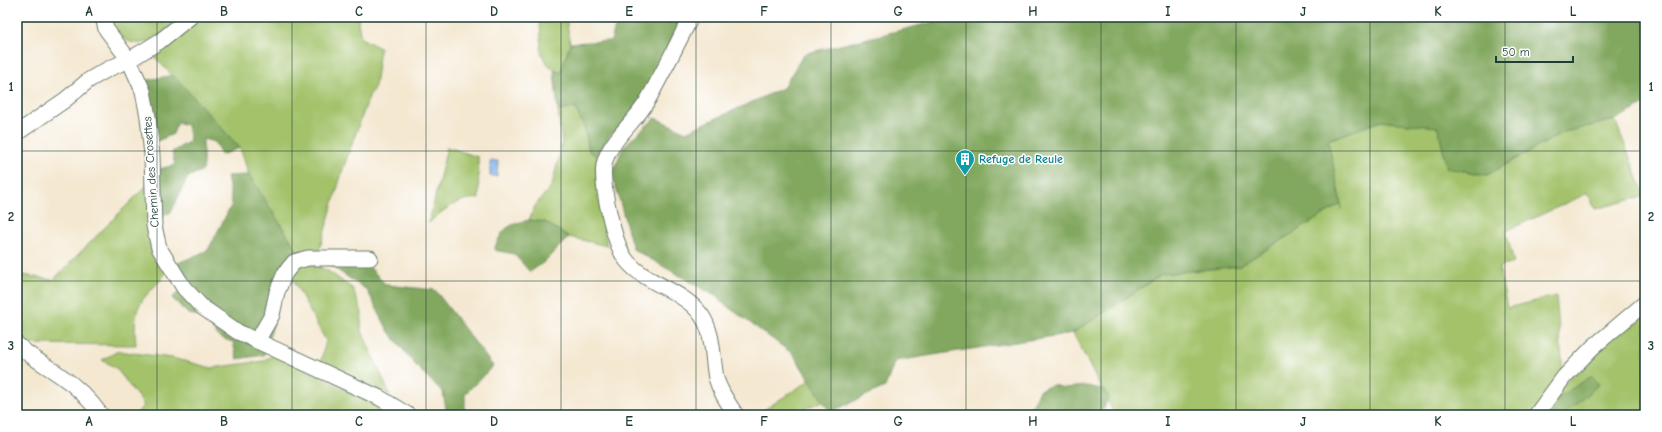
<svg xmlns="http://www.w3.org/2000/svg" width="1662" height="432" font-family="'Comic Neue',sans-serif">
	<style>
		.green { fill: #a3c26b; stroke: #618050 }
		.forest { fill: #82a85f; stroke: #50724a }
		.water { fill: #81b0eb; stroke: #507690 }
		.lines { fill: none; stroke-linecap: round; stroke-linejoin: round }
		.minor-casing { stroke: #6a796b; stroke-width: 17 }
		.minor { stroke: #fff; stroke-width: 15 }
		.grid { fill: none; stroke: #1f3d34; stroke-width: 1; stroke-opacity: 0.55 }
		.labels { text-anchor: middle; stroke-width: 3; stroke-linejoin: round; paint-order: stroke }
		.culture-label { font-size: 12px; font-weight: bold; fill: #0d838f; stroke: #fff; text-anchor: start }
		.street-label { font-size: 12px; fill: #1f3d34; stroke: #fff }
		.neatline { fill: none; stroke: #1f3d34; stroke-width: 1.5 }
		.grid-label { font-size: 13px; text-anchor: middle; font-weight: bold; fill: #1f3d34 }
	</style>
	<rect width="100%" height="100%" fill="#fff"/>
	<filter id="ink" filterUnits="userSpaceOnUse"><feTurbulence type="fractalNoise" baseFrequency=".025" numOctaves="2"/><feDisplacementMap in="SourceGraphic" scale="8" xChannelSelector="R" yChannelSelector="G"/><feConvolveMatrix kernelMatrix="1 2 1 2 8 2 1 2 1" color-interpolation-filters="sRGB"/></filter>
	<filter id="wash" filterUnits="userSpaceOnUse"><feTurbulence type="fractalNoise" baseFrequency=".012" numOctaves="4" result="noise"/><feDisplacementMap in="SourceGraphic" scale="16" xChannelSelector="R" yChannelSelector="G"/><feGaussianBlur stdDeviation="0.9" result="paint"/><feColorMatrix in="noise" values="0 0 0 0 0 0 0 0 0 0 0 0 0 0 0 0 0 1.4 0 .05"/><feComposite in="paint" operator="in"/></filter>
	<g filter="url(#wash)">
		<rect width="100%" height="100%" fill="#f4e8d1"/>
		<g class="green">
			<path d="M108 17H182C173 24 159 37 149 41 130 49 112 34 108 17Z"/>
			<path d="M196 17H359L358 22 361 38 380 48 375 87 370 94 343 169 319 251 300 255 249 175 240 148 151 53Z"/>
			<path d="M538 17H566L570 43 561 74C530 56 546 43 538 17Z"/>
			<path d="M575 108 585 129 589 151 597 156V189L607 246 569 237 545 222 529 220 535 206 552 185 562 144 558 111Z"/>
			<path d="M1615 120 1645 196 1595 209 1588 193 1506 231 1514 263 1499 267 1507 308 1556 296 1563 370 1533 415H1115L1073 333 1162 274 1239 266 1341 204 1342 209 1328 140 1381 121 1438 127 1447 168 1487 175 1564 132Z"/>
			<path d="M447 147 478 157 479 199C462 196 441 211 429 223Z"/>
			<path d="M149 183 168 270C160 283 147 292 140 304 134 315 135 333 136 345L21 344 23 336 17 345V274L53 280Z"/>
			<path d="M308 261 328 271 353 289 362 313 361 329 390 395 320 363 326 341 291 276 297 265Z"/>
			<path d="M1645 307V415H1540L1570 376Z"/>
			<path d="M118 351 172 358 212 368 263 361 274 354 398 415H138L137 413 144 405 116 368 102 360Z"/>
			<path d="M810 380 823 401 789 415H756Z"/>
		</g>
		<g class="forest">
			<path d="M618 17H685L628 122 610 135 597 156 589 151 585 129 575 108 558 111 554 70 561 73 570 43 611 41Z"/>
			<path d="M954 17H1645V104L1615 120 1564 132 1487 175 1447 168 1438 127 1381 121 1328 140 1341 204 1239 266 1162 274 1073 333 895 361 885 387 830 412 793 354 720 301 717 297 633 249 612 173 624 146 655 118 686 132 783 88 804 54Z"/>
			<path d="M173 75 240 148 221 155 215 142 203 139V170L188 177 171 212 160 218 156 170 175 165 172 152 190 141 187 125 177 123 173 134 157 141 144 81Z"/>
			<path d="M249 175 300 255 278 272 273 325 264 355 237 359 233 342 220 338 203 316 188 314 172 298 186 284 176 264 208 250 232 204 227 176Z"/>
			<path d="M529 220 545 222 569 237 544 262 530 272 514 254 494 250C502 229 506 225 529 220Z"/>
			<path d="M363 260 386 285 435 290 493 366 465 394V415H447L443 392 418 368 389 332 367 290 327 263Z"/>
			<path d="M1592 376 1599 384 1564 415H1544L1560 396Z"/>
			<path d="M1053 385 1064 388 1087 386 1105 390 1109 398 1101 413 1092 415H1011L1033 405 1039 390Z"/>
		</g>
		<path class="water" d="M490 161H498L497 176H490Z"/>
	</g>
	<g filter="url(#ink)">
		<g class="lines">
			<defs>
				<g id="minor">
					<path d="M103 17 106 29 129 60 143 91 148 117 152 155 154 226 159 248 184 288 202 307 238 332 380 398 408 415"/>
					<path d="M691 17C676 46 662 75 646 103 634 123 608 142 604 165 601 184 614 246 627 261 647 285 684 290 702 316 714 334 712 357 716 378 720 392 728 403 736 415"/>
					<path d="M17 133 65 100 89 80 108 69 129 60 160 41 190 17"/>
					<path d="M257 341 272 315 277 292 285 273 294 262 308 258H370"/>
					<path d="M18 345C31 358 46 365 61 376 76 386 90 400 101 415"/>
					<path d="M1536 415 1564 377 1593 347 1645 303"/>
				</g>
			</defs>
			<use href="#minor" class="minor-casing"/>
			<use href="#minor" class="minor"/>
		</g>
	</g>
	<path class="grid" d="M157 17V415M292 17V415M426 17V415M561 17V415M696 17V415M831 17V415M966 17V415M1101 17V415M1236 17V415M1370 17V415M1505 17V415M17 151H1645M17 281H1645"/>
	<defs>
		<symbol id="building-pin" viewBox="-11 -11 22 30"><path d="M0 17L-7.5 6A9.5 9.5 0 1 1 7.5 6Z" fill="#0f9aa8" stroke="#fff"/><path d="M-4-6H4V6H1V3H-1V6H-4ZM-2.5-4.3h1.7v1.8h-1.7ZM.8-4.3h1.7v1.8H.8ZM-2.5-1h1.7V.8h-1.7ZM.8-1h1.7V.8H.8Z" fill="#fff"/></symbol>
	</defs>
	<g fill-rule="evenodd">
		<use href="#building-pin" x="954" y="148" width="22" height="30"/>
	</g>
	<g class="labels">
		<g class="culture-label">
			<text x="979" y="163">Refuge de Reule</text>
		</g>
		<g class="street-label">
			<text transform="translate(151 172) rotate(-94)" y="4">Chemin des Crosettes</text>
		</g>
	</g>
	<rect width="1662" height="432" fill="none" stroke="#fff" stroke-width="44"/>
	<path d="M1496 56v6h77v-6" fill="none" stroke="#1f3d34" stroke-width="2"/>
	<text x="1502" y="56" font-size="12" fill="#1f3d34" stroke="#ffffff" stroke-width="3" paint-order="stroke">50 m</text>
	<rect x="22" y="22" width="1618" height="388" class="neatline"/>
	<g class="grid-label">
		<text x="89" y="16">A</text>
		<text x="224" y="16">B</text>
		<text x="359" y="16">C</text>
		<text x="494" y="16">D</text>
		<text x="629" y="16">E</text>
		<text x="764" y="16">F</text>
		<text x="898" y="16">G</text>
		<text x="1033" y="16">H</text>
		<text x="1168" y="16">I</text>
		<text x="1303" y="16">J</text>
		<text x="1438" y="16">K</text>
		<text x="1573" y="16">L</text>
		<text x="11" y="91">1</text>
		<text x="1651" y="91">1</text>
		<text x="11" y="221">2</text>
		<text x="1651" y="221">2</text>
		<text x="11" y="350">3</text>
		<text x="1651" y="350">3</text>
		<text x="89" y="426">A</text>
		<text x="224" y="426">B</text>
		<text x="359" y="426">C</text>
		<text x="494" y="426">D</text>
		<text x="629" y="426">E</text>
		<text x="764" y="426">F</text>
		<text x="898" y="426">G</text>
		<text x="1033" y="426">H</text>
		<text x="1168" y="426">I</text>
		<text x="1303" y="426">J</text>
		<text x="1438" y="426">K</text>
		<text x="1573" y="426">L</text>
	</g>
</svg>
